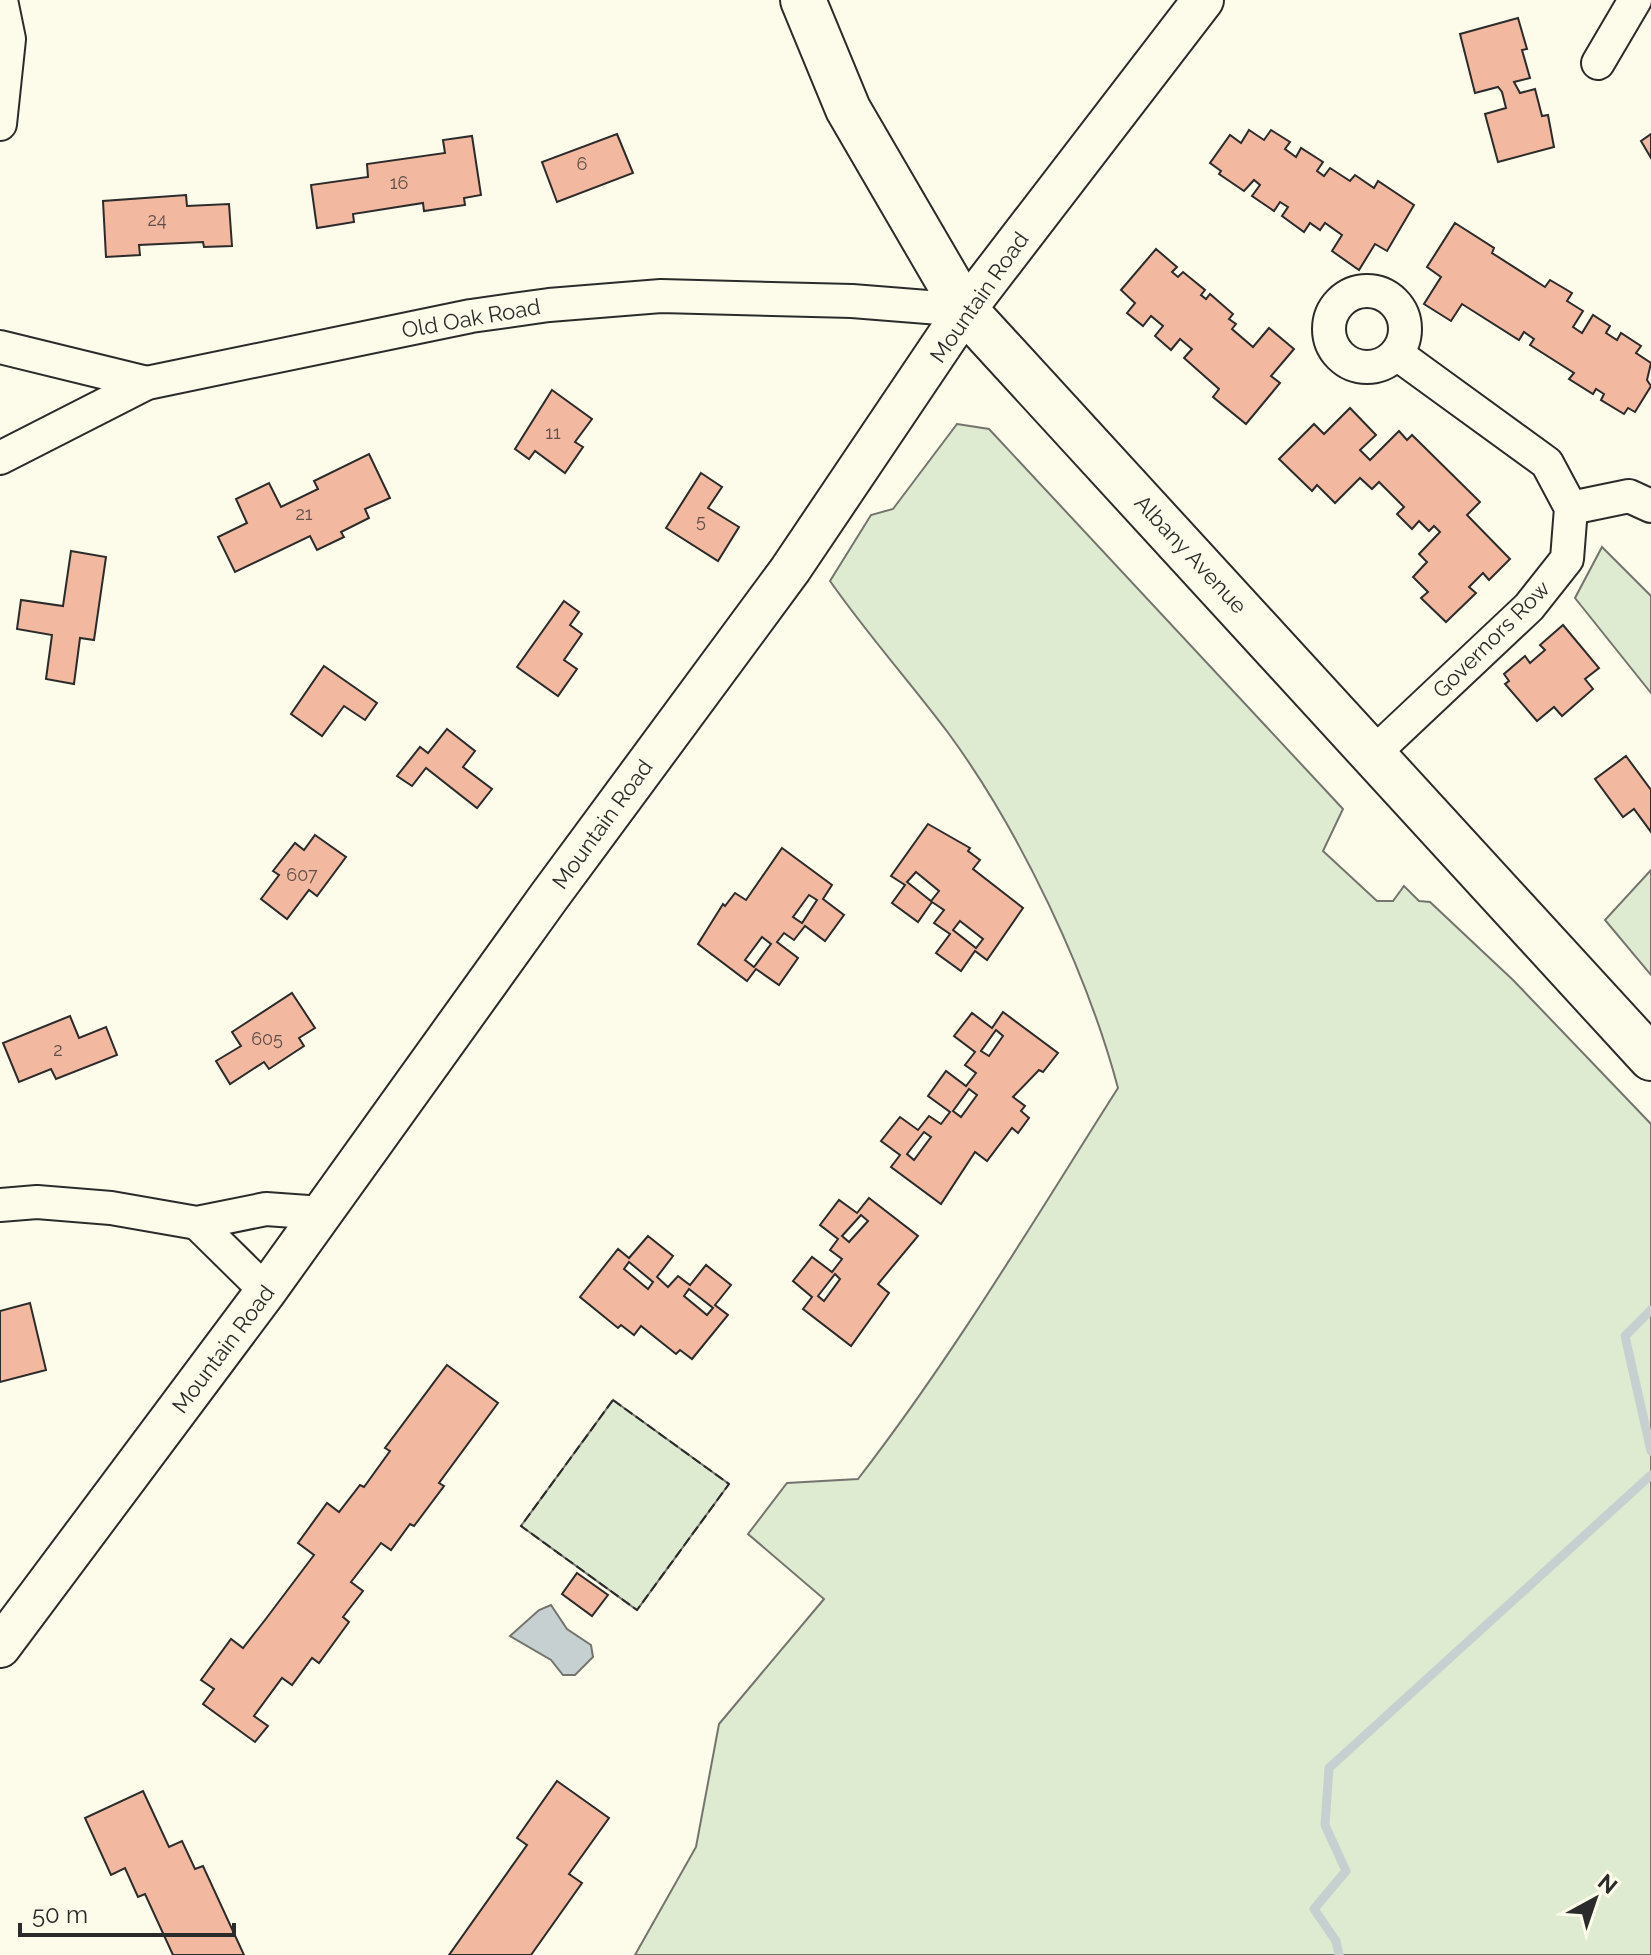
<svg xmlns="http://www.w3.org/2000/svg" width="1651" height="1955" font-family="Raleway,sans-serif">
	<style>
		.green { fill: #deebd1; stroke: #74746e; stroke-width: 2 }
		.water { fill: #c7d0d0; stroke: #74746e; stroke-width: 2 }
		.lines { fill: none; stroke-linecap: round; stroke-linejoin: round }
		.stream { stroke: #c7d0d0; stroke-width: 9 }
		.building { fill: #f2b8a0; stroke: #2b2b2b; stroke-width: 2; fill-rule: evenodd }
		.minor-casing { stroke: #2b2b2b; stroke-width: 36 }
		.major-casing { stroke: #2b2b2b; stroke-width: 44 }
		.highway-casing { stroke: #2b2b2b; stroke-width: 48 }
		.minor { stroke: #fdfbea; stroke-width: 32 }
		.major { stroke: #fdfbea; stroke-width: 40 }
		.highway { stroke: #fdfbea; stroke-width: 44 }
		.fence { stroke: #2b2b2b; stroke-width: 2; stroke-dasharray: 10 4; stroke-linecap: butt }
		.labels { text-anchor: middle; stroke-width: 6; stroke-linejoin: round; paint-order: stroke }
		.number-label { font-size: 18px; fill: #5d4e48 }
		.street-label { font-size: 22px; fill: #2b2b2b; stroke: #fdfbea }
	</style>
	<rect width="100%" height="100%" fill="#fdfbea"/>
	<g class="green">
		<path d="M957 424 989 429 1343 809 1323 851 1377 901H1393L1404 886 1419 901 1430 902 1513 980 1651 1124V1955H635L696 1847 719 1724 824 1599 748 1534 787 1483 858 1479C954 1355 1034 1220 1118 1088 1087 972 1020 831 949 734 910 682 867 634 830 581L871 515 893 509Z"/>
		<path d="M1602 547 1651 596V693L1575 598Z"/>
		<path d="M1651 870V975L1605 920Z"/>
		<path d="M613 1400 729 1484 637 1610 521 1526Z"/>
	</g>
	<path class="water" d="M551 1605 567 1629 591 1645 593 1657 575 1675H563L551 1660 510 1636 539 1610Z"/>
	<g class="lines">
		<g class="stream">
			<path d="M1651 1310 1625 1336 1651 1451"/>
			<path d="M1339 1955 1336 1941 1314 1909 1346 1871 1325 1825 1329 1768 1651 1475"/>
		</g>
	</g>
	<g class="building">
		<path d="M1518 18 1527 49 1522 50 1530 78 1514 82 1520 93 1535 89 1542 116 1548 115 1554 147 1498 162 1485 114 1506 108 1502 92 1498 87 1475 93 1460 34Z"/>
		<path d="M1249 130 1264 140 1271 130 1290 142 1285 149 1296 157 1301 148 1323 162 1317 171 1324 176 1330 168 1350 181 1355 175 1374 188 1378 181 1414 205 1387 251 1375 244 1359 270 1332 251 1342 235 1325 223 1320 230 1310 223 1304 232 1282 216 1288 207 1280 202 1274 211 1252 196 1260 185 1254 180 1244 191 1219 174 1221 171 1210 163 1230 135 1241 143Z"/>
		<path d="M617 134 633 173 557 202 542 162Z"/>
		<path d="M1651 134V158L1641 141Z"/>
		<path d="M472 136 481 195 464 198 465 205 424 211 423 203 353 214 354 222 317 228 311 185 368 177 367 164 445 153 443 140Z"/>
		<path d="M186 195 187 206 229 204 232 246 204 247 203 242 139 245 140 255 106 257 103 201Z"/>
		<path d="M1455 223 1494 248 1492 253 1545 287 1550 280 1572 293 1567 301 1583 311 1573 327 1582 333 1593 315 1610 326 1606 333 1617 340 1621 333 1641 346 1636 353 1651 363 1647 380 1651 386 1635 412 1628 408 1624 414 1601 400 1604 394 1596 389 1593 394 1569 379 1574 373 1530 345 1534 339 1524 332 1519 340 1462 304 1451 321 1424 304 1441 277 1427 267Z"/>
		<path d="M1156 249 1177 267 1172 272 1178 277 1183 272 1205 290 1201 295 1206 299 1210 294 1233 314 1229 319 1236 324 1232 329 1253 347 1269 328 1294 349 1271 376 1280 383 1246 424 1213 397 1219 389 1184 358 1192 349 1180 339 1171 350 1155 336 1163 326 1151 316 1143 326 1127 313 1135 303 1121 290Z"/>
		<path d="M552 390 592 419 575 442 583 447 565 473 535 451 529 459 515 449Z"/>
		<path d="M1350 408 1376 435 1360 450 1370 460 1399 431 1407 440 1412 435 1480 502 1467 515 1510 559 1489 580 1483 573 1469 587 1476 593 1446 622 1421 598 1428 592 1413 577 1427 562 1419 554 1440 532 1434 526 1429 531 1419 521 1412 529 1397 514 1404 507 1379 482 1372 489 1360 478 1335 503 1317 485 1312 491 1279 459 1314 424 1324 434Z"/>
		<path d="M369 454 390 498 365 509 369 518 341 532 344 537 317 550 310 536 235 572 218 537 247 523 236 499 269 483 281 507 318 489 314 481Z"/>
		<path d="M701 473 722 487 708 508 739 527 718 561 666 528Z"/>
		<path d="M71 551 106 557 94 640 80 638 74 684 46 679 52 635 17 629 21 600 63 606Z"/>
		<path d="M564 601 579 612 570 625 582 634 564 660 577 669 558 696 517 667Z"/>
		<path d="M1563 625 1599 668 1585 679 1593 689 1562 716 1554 707 1537 721 1505 684 1509 681 1504 674 1525 656 1530 663 1545 650 1540 645Z"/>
		<path d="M324 666 377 703 365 720 344 706 322 736 291 714Z"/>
		<path d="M447 729 475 751 463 767 492 789 477 808 426 768 412 786 397 776 420 747 428 753Z"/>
		<path d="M1626 756 1651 790V832L1634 809 1623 817 1595 779Z"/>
		<path d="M928 824 970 848 968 851 980 860 973 869 1023 908 987 960 975 951 961 971 936 953 950 934 934 923 944 910 932 902 918 922 892 903 905 885 891 876ZM916 872 939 891 931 901 907 882ZM960 921 983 939 976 948 953 930Z"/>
		<path d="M315 835 346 857 317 896 309 890 287 919 261 899 279 875 273 871 295 843 304 850Z"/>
		<path d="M782 848 832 885 823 899 844 915 825 941 805 926 794 940 784 933 777 942 798 958 779 985 756 969 747 981 698 944 723 904 725 906 735 893 746 900ZM809 895 817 900 802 923 793 917ZM762 937 771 944 754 967 745 960Z"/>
		<path d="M292 993 315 1028 299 1038 304 1046 269 1069 264 1062 230 1084 216 1061 241 1046 232 1032Z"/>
		<path d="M1003 1012 1058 1053 1043 1072 1039 1070 1013 1097 1025 1106 1021 1111 1029 1118 1018 1133 1012 1128 987 1161 975 1152 941 1204 891 1167 900 1155 881 1141 900 1117 918 1130 929 1116 941 1124 950 1112 928 1096 946 1071 966 1086 976 1073 965 1065 975 1052 954 1036 972 1013 992 1028ZM996 1030 1003 1036 989 1056 981 1051ZM969 1089 977 1095 961 1117 953 1111ZM924 1132 931 1137 914 1160 907 1154Z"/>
		<path d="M70 1016 79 1038 106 1027 117 1055 56 1079 51 1069 19 1082 3 1043Z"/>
		<path d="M869 1198 918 1236 878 1284 889 1293 851 1346 803 1309 812 1297 793 1281 812 1257 832 1272 842 1259 830 1250 838 1239 820 1225 839 1200 857 1213ZM861 1215 868 1221 849 1242 842 1236ZM835 1274 840 1279 824 1301 818 1296Z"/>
		<path d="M648 1236 673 1256 657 1277 668 1287 678 1276 690 1285 706 1265 731 1285 715 1305 728 1315 692 1359 680 1350 676 1354 641 1326 634 1335 621 1325 618 1328 580 1297 618 1249 629 1258ZM629 1262 653 1282 648 1289 624 1269ZM689 1289 713 1308 707 1315 684 1296Z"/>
		<path d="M30 1303 46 1370 0 1382V1311Z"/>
		<path d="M447 1365 498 1403 439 1483 444 1486 414 1526 410 1524 391 1550 381 1543 351 1582 363 1591 343 1617 349 1622 319 1663 312 1658 292 1685 282 1678 254 1716 268 1726 255 1742 203 1704 214 1689 201 1680 231 1639 243 1648 265 1620 314 1555 298 1543 327 1503 339 1512 360 1485 364 1487 390 1451 385 1448Z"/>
		<path d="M577 1573 608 1595 592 1616 562 1594Z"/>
		<path d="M557 1781 609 1818 569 1874 582 1883 531 1955H449L527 1845 517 1838Z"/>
		<path d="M143 1791 169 1847 182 1841 195 1869 203 1866 244 1955H173L145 1894 138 1897 125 1868 111 1875 85 1818Z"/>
	</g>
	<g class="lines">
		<defs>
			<g id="minor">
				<path d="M1598 63 1635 0"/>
				<path d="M0 124 9 39 1 0"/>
				<circle cx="1367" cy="329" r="38"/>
				<path d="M0 347 147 383"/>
				<path d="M0 458 147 383 471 316 549 305 661 296 852 301 965 310"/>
				<path d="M1571 508 1629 496 1651 506"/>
				<path d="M1374 753 1529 607 1567 559 1571 508 1547 463 1397 354"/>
				<path d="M0 1205 37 1202 111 1208 197 1223 266 1209 322 1213"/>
				<path d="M197 1223 266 1291"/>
			</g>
			<path id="major" d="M0 1647 266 1291 548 898 790 570 965 310 1203 0"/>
			<path id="highway" d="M803 0 848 109 965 310 1651 1058"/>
		</defs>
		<use href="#minor" class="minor-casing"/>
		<use href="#major" class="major-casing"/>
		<use href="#highway" class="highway-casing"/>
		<use href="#minor" class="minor"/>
		<use href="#major" class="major"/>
		<use href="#highway" class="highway"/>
		<path class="fence" d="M613 1400 729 1484 637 1610 521 1526Z"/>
	</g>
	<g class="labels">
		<g class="number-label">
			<text x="582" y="170">6</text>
			<text x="399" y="189">16</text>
			<text x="157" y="226">24</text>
			<text x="553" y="439">11</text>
			<text x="304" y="520">21</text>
			<text x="701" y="527">5</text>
			<text x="302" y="881">607</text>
			<text x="267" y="1045">605</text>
			<text x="58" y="1056">2</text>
		</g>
		<g class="street-label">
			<text transform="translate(979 297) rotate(-55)" y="8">Mountain Road</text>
			<text transform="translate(471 318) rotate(-10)" y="8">Old Oak Road</text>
			<text transform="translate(1191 554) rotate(47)" y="8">Albany Avenue</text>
			<text transform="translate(1491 639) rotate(-45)" y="8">Governors Row</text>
			<text transform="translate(602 824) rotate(-54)" y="8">Mountain Road</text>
			<text transform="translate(223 1349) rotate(-53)" y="8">Mountain Road</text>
		</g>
	</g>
	<g transform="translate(1595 1899) rotate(40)" stroke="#fdfbea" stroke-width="6" paint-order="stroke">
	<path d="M0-6L14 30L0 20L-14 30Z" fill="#2b2b2b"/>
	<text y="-12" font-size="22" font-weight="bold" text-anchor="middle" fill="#2b2b2b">N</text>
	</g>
	<path d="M20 1923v12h214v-12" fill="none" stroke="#2b2b2b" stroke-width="4"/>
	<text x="32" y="1923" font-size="24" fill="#2b2b2b" stroke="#fdfbea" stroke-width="6" paint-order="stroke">50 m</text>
</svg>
